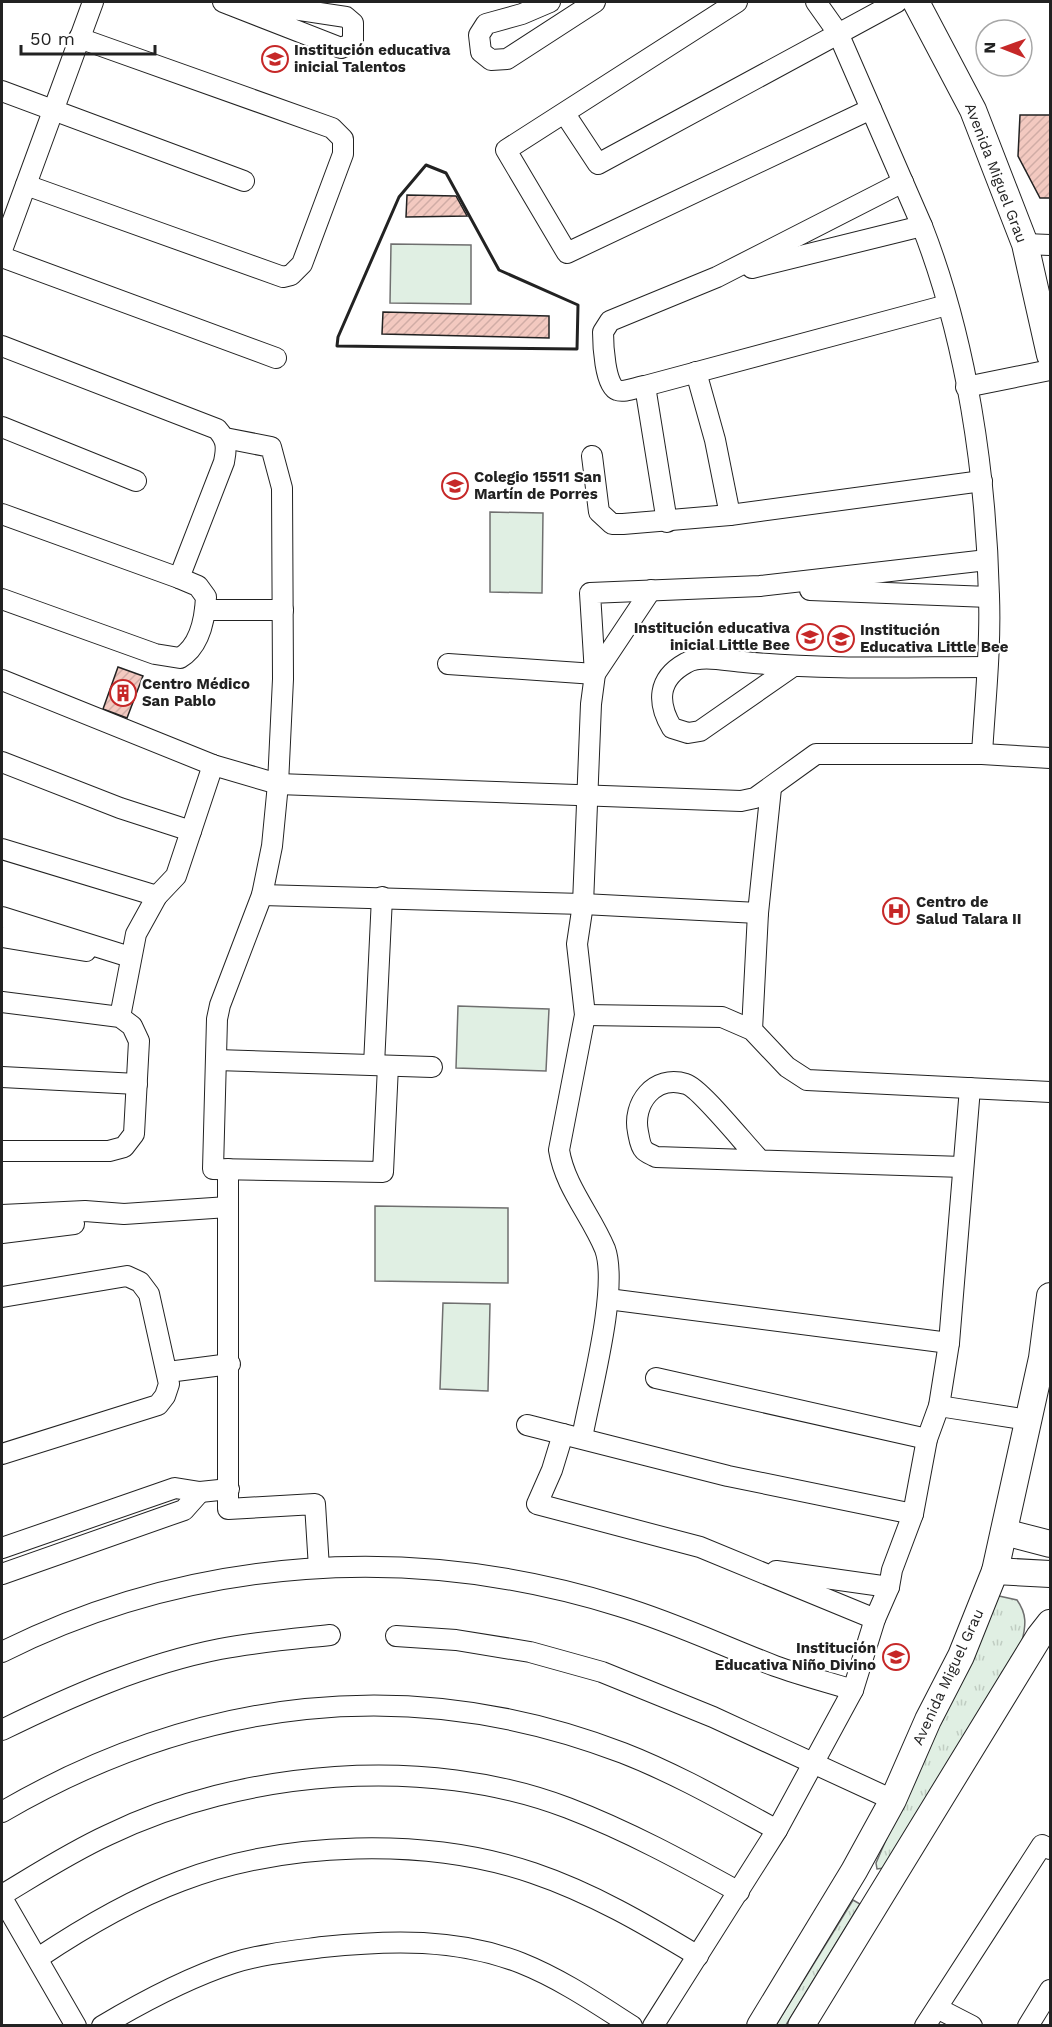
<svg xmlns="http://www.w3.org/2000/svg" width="1052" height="2027" font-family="'Work Sans',sans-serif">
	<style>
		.grass { fill: url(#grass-tufts); stroke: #6f6f6f; stroke-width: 1.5 }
		.park { fill: #e0efe3; stroke: #6f6f6f; stroke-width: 1.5 }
		.building { fill: url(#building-hatch); stroke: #222; stroke-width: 1.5 }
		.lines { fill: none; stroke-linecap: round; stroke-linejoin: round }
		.minor-casing { stroke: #222; stroke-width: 22 }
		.major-casing { stroke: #222; stroke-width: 28 }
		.minor { stroke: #fff; stroke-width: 20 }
		.major { stroke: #fff; stroke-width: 26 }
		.wall { stroke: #222; stroke-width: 3 }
		.labels { text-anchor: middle; stroke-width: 4.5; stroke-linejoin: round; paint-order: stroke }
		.poi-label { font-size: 15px; font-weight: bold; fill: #222; stroke: #fff; text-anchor: start }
		.street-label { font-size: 15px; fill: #222; stroke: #fff }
	</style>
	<defs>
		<pattern id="grass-tufts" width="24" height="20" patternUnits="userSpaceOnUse" patternTransform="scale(1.5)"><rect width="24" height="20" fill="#e0efe3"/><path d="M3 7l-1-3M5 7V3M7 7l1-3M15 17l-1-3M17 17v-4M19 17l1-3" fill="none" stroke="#c0cdc2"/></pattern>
		<pattern id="building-hatch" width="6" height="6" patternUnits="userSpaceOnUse" patternTransform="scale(1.5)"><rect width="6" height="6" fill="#f3c9c0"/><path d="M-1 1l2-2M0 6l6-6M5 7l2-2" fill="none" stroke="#d0aca5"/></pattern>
	</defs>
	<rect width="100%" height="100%" fill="#fff"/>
	<g class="grass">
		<path d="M999 1596 1017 1600C1027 1614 1026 1625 1022 1641L896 1854 884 1868 877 1869 876 1863 989 1601Z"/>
		<path d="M853 1900 860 1904 786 2025H776Z"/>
	</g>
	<g class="park">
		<path d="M391 244 471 245V304L390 303Z"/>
		<path d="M490 512 543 513 542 593 490 592Z"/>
		<path d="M458 1006 549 1009 546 1071 456 1068Z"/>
		<path d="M375 1206 508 1208V1283L375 1281Z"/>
		<path d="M443 1303 490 1304 488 1391 440 1389Z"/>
	</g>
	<g class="building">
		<path d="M1020 115H1050V198H1040L1018 156Z"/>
		<path d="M407 195 456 196 467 216 406 217Z"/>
		<path d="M383 312 549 316V338L382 334Z"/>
		<path d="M118 667 143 676 127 718 103 709Z"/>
	</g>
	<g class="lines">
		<defs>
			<g id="minor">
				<path d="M223 2 341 48 353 43V23L346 17 247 2"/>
				<path d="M550 2 522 14 486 24 479 35 481 52 491 60 507 59 595 2"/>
				<path d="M737 2 506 150 567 253 871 109"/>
				<path d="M816 2 838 33 922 226C967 341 986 473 989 596 991 648 985 702 982 754"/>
				<path d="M2 91 244 181"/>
				<path d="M565 114 598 164 897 2"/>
				<path d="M903 182 717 277 610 321 603 332C603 344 605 386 617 390 624 393 637 387 645 386L947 305"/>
				<path d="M26 185 283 277 291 275 302 264 343 154V139L332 128 79 38"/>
				<path d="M1025 244 1050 245"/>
				<path d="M2 250 93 2"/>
				<path d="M2 257 276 358"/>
				<path d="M752 268 922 226"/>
				<path d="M2 346 217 429C227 440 227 447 224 462L179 578"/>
				<path d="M696 372 715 440 730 515"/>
				<path d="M645 386 667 522"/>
				<path d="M966 387 1050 370"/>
				<path d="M2 427 136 481"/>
				<path d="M225 438 271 447 282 488 283 679 278 784 272 846 262 895 220 1005 217 1019 213 1169 383 1172 388 1066"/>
				<path d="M592 456 599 512 612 524H623L730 515 982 481"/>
				<path d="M2 514 179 578 198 586 206 597C205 619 200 646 180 658L155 654 2 599"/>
				<path d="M810 590 989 597"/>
				<path d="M205 610H283"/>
				<path d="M448 664 595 674 651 590"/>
				<path d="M792 667 700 731 688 733 672 728C657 703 657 679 686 663 700 654 728 661 744 662 825 670 906 667 987 667"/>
				<path d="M2 680 213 765 278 784 741 801 755 798 816 754H982L1050 758"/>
				<path d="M2 762 120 808 191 831"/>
				<path d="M2 849 157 896"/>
				<path d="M262 895 583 904 758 913"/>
				<path d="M2 917 130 957"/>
				<path d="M2 937 86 951"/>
				<path d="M2 1002 120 1017 132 1026 139 1041 134 1134 124 1147 109 1151H2"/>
				<path d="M585 1015 722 1017 752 1030 787 1067 807 1080 1050 1092"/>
				<path d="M120 1017 136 934 157 896 176 876 213 765"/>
				<path d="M752 1030 758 913 771 788"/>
				<path d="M216 1060 432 1067"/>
				<path d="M374 1065 382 897"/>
				<path d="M2 1077 137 1084"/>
				<path d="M760 1160C746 1146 700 1088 686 1084 654 1074 632 1104 638 1132 639 1137 640 1146 644 1150 646 1153 653 1155 656 1157L963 1167"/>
				<path d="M228 1169V1509L315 1504 319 1568"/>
				<path d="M2 1215 85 1211 124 1214 228 1207"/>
				<path d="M2 1233 74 1224"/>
				<path d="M2 1297 127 1276 140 1282 149 1294 169 1384 165 1396 158 1405 2 1454"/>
				<path d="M608 1299 949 1343"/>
				<path d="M168 1372 230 1364"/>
				<path d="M656 1378 927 1439"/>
				<path d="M939 1406 1028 1420"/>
				<path d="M527 1425 728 1476 913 1514"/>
				<path d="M563 1434 552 1470 537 1504 700 1547 875 1619"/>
				<path d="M582 1438C590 1394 619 1288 605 1249 591 1215 565 1187 559 1150L585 1015 577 944 583 904 591 704 595 674 590 593 760 586 987 560"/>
				<path d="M2 1548 175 1488 200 1492 229 1489"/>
				<path d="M776 1571 889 1587"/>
				<path d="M2 1574 184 1510 200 1492"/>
				<path d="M396 1636 456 1640 530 1652 602 1672 713 1717 893 1800"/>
				<path d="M2 1652C194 1556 413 1542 619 1606 673 1622 723 1646 775 1666 800 1675 827 1682 853 1690"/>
				<path d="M2 1730C71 1696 144 1664 220 1649 257 1642 293 1639 330 1635"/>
				<path d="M2 1812C198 1698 409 1671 623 1753 677 1774 727 1803 777 1830"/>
				<path d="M2 1895C37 1874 71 1852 108 1835 242 1770 427 1754 568 1808 628 1831 683 1861 739 1892"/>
				<path d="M2 1898 76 2026"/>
				<path d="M38 1958C83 1928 130 1900 181 1881 285 1841 427 1837 533 1873 592 1893 645 1924 698 1956"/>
				<path d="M937 2008 972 2026"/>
				<path d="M102 2026C144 2001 187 1978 233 1963 262 1954 293 1951 323 1947 390 1940 457 1938 521 1963 561 1979 596 2003 632 2026"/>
				<path d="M653 2026 777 1830 853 1690 875 1619 889 1587 892 1570 913 1514 927 1439 939 1406 949 1343 970 1088"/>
				<path d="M925 2026 1042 1845 1050 1849"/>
				<path d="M1028 2026 1050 1990"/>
			</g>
			<g id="major">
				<path d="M916 2 973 110 1025 244 1050 355"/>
				<path d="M1004 1532 1050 1544"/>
				<path d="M995 1571 1050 1574"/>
				<path d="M760 2026 854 1871 893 1800 928 1720 961 1656 995 1571 1042 1358 1050 1296"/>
				<path d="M801 2026 1039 1637 1050 1623"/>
			</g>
		</defs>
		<use href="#minor" class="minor-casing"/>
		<use href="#major" class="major-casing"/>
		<use href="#minor" class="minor"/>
		<use href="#major" class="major"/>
		<path class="wall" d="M426 165 446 173 499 270 578 305 577 349 337 346 338 337 399 197Z"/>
	</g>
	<defs>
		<symbol id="school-ring" viewBox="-11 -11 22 22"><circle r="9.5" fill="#fff" stroke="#c62828" stroke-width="1.5"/><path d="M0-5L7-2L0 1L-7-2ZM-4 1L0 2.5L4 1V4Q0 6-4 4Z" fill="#c62828"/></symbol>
		<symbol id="building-ring" viewBox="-11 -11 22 22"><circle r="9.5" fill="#fff" stroke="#c62828" stroke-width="1.5"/><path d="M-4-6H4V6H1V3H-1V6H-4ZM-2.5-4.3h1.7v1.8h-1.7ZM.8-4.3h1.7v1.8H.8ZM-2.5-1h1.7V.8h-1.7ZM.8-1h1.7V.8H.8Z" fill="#c62828"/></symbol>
		<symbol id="hospital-ring" viewBox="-11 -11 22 22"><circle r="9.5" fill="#fff" stroke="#c62828" stroke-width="1.5"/><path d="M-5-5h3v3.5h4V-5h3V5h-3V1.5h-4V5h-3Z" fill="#c62828"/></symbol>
	</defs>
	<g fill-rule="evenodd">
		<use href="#school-ring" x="260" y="44" width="30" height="30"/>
		<use href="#school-ring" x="440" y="471" width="30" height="30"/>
		<use href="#school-ring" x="795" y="622" width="30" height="30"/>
		<use href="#school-ring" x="826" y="624" width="30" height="30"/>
		<use href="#building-ring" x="108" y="678" width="30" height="30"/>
		<use href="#hospital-ring" x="881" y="896" width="30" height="30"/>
		<use href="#school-ring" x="881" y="1642" width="30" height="30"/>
	</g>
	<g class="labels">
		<g class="poi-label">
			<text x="294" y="55">Institución educativa<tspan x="294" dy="17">inicial Talentos</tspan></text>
			<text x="474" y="482">Colegio 15511 San<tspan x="474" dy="17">Martín de Porres</tspan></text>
			<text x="790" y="633" text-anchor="end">Institución educativa<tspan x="790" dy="17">inicial Little Bee</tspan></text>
			<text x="860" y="635">Institución<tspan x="860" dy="17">Educativa Little Bee</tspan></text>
			<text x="142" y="689">Centro Médico<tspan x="142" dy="17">San Pablo</tspan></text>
			<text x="916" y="907">Centro de<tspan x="916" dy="17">Salud Talara II</tspan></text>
			<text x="876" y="1653" text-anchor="end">Institución<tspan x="876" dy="17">Educativa Niño Divino</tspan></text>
		</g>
		<g class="street-label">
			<text transform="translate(996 173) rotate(69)" y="5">Avenida Miguel Grau</text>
			<text transform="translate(948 1677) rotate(-65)" y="5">Avenida Miguel Grau</text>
		</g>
	</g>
	<rect width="1052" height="2027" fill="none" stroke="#222222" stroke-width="6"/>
	<g transform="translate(1004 48) rotate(271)"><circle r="28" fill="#ffffff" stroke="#a7a7a7" stroke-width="1.5"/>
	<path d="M0-4.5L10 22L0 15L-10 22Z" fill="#c62828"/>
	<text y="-9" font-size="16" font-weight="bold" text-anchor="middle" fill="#222222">N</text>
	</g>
	<path d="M21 45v9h134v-9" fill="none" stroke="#222222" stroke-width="3"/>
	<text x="30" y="45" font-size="18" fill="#222222" stroke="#ffffff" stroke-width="4.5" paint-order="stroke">50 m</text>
</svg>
